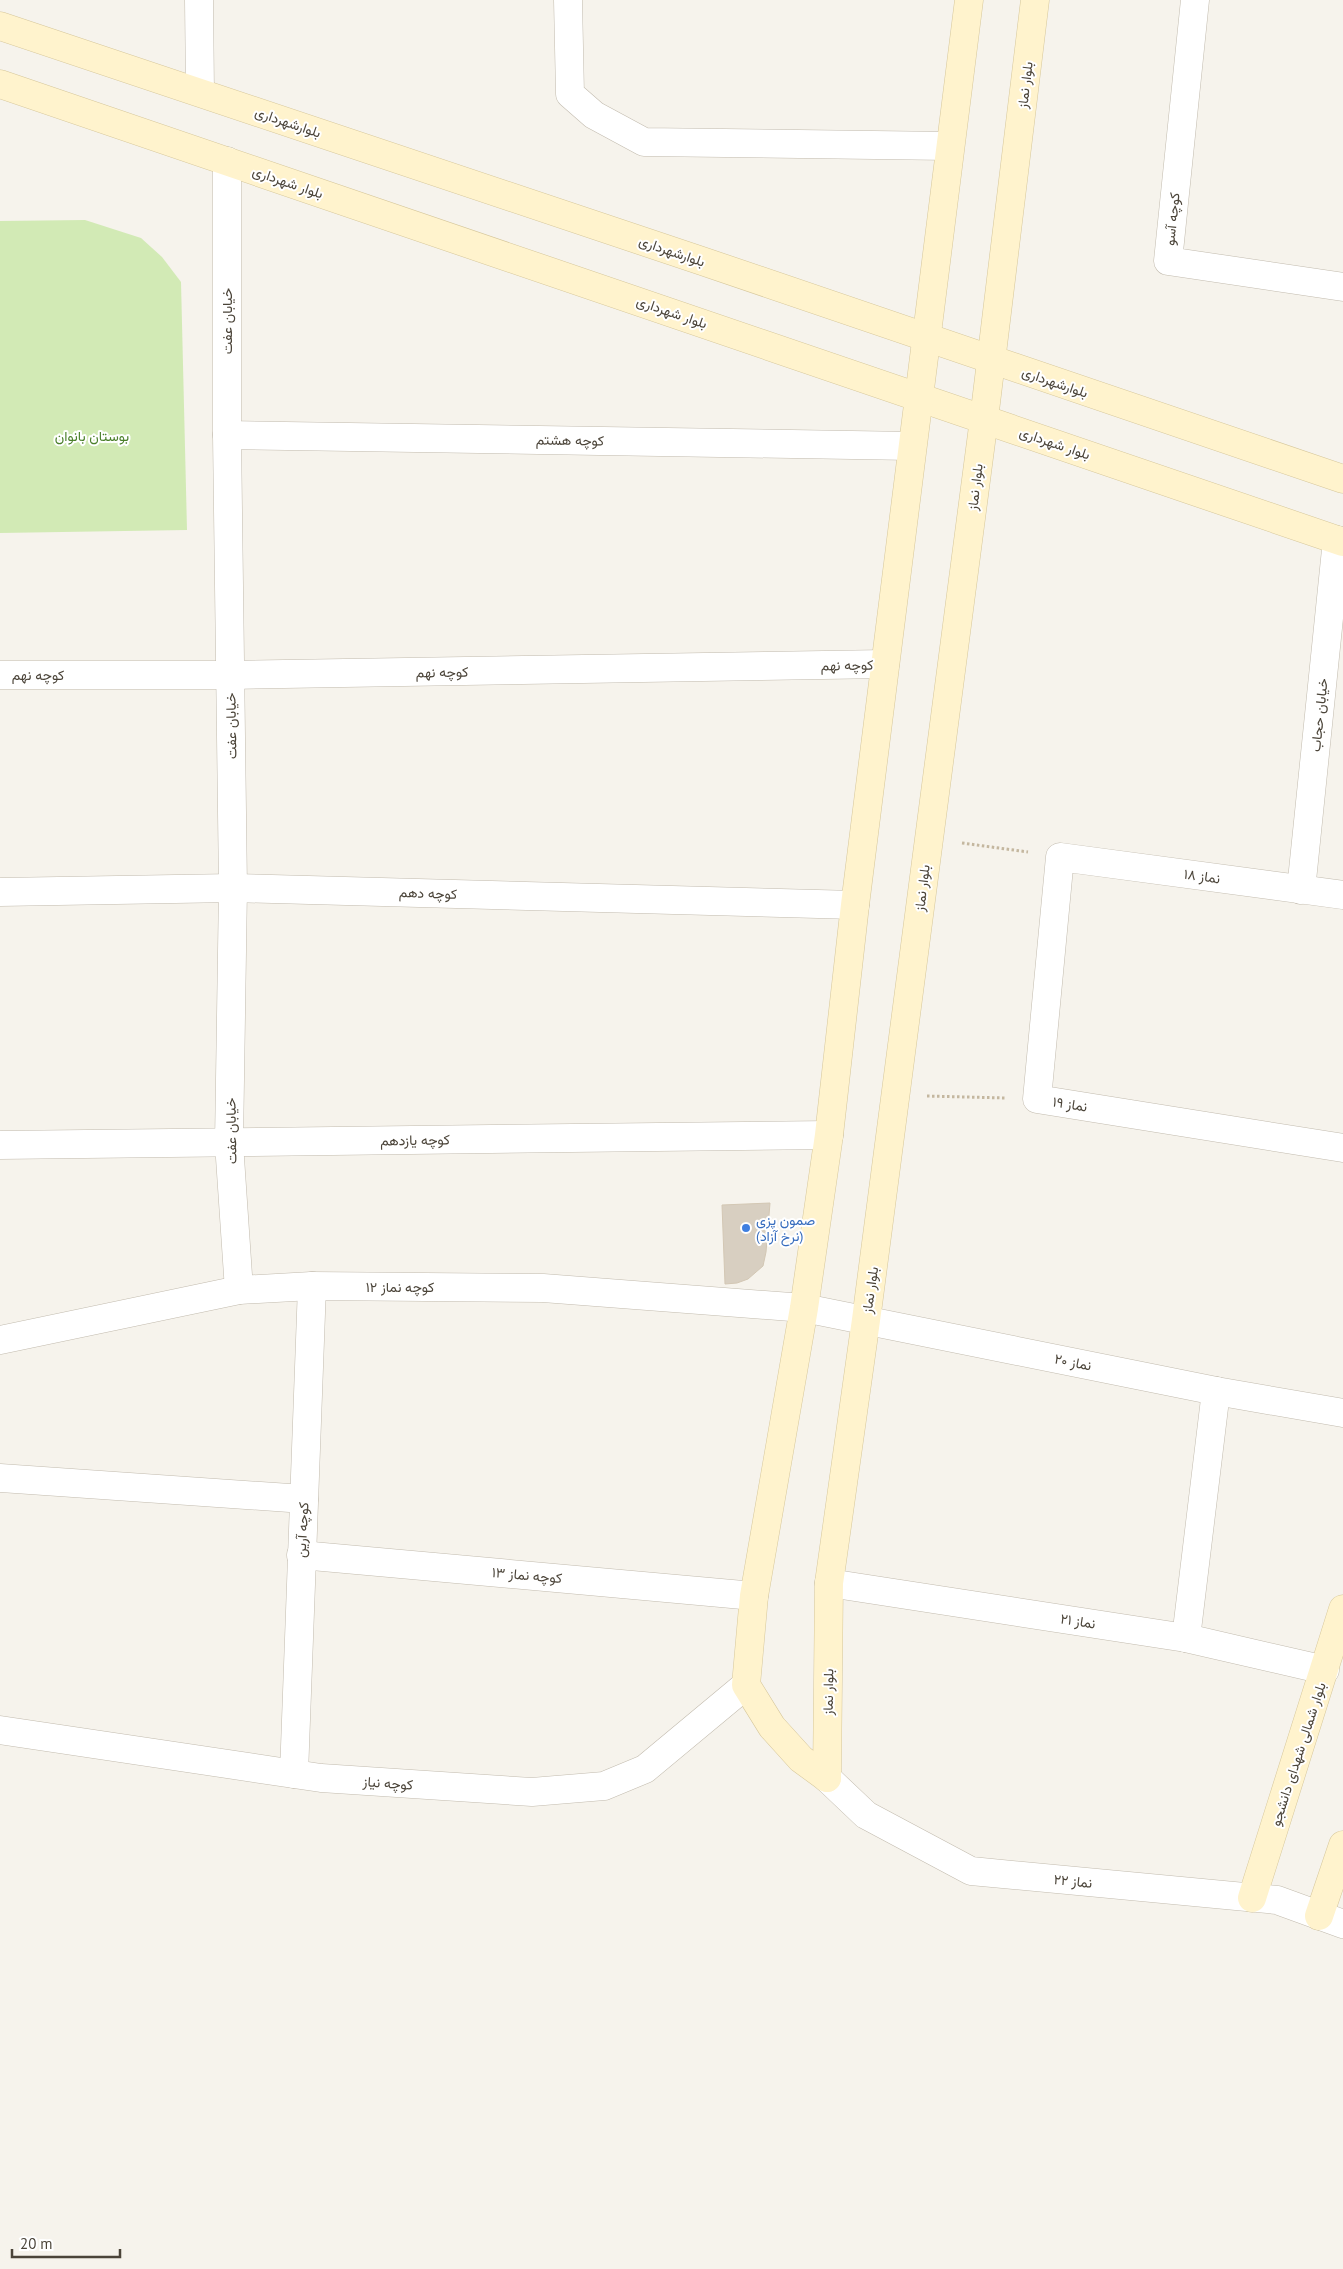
<svg xmlns="http://www.w3.org/2000/svg" width="1343" height="2269" font-family="'PT Sans',Vazirmatn,sans-serif">
	<style>
		.green { fill: #d2eab5 }
		.building { fill: #d8cfc1; stroke: #d3c7b4 }
		.lines { fill: none; stroke-linecap: round; stroke-linejoin: round }
		.minor-casing { stroke: #c2bbae; stroke-width: 29 }
		.secondary-casing { stroke: #d6c79b; stroke-width: 29 }
		.path { stroke: #c4b79f; stroke-width: 3; stroke-dasharray: 2.5 2.5; stroke-linecap: butt }
		.minor { stroke: #fff; stroke-width: 28 }
		.secondary { stroke: #fff3cd; stroke-width: 28 }
		.shop-dot { fill: #3f7fe0; stroke: #fff; stroke-width: 2 }
		.labels { text-anchor: middle; stroke-width: 4; stroke-linejoin: round; paint-order: stroke }
		.street-label { font-size: 14px; fill: #4b4439; stroke: #fff }
		.park-label { font-size: 14px; fill: #4a7f2a; stroke: #fff }
		.shop-label { font-size: 14px; fill: #366cbe; stroke: #fff; text-anchor: start }
	</style>
	<rect width="100%" height="100%" fill="#f6f3ec"/>
	<path class="green" d="M85 220 141 238 162 257 181 282 187 530 0 533V221Z"/>
	<path class="building" d="M770 1203 766 1252 763 1266 748 1279 737 1283 725 1284 722 1205Z"/>
	<g class="lines">
		<defs>
			<g id="minor">
				<path d="M199 0 200 92"/>
				<path d="M568 0 570 94 594 115 644 142 949 146"/>
				<path d="M1195 0 1168 261 1343 287"/>
				<path d="M227 161V435L233 888 229 1143 239 1290"/>
				<path d="M227 435 912 446"/>
				<path d="M0 675H230L885 664"/>
				<path d="M1301 890 1337 540"/>
				<path d="M0 892 233 888 855 905"/>
				<path d="M1343 895 1060 857 1037 1099 1343 1148"/>
				<path d="M0 1145 829 1135"/>
				<path d="M0 1340 239 1290 312 1286 543 1288 804 1308 1216 1391 1343 1413"/>
				<path d="M0 1478 304 1499"/>
				<path d="M301 1555 754 1596"/>
				<path d="M829 1583 1186 1638 1325 1670"/>
				<path d="M1186 1638 1216 1391"/>
				<path d="M0 1730 321 1778 532 1792 604 1786 645 1769 746 1685"/>
				<path d="M294 1774 312 1286"/>
				<path d="M827 1778 866 1815 971 1871 1277 1900 1343 1924"/>
			</g>
			<g id="secondary">
				<path d="M0 26 702 261 1343 479"/>
				<path d="M0 84 1343 542"/>
				<path d="M827 1778 801 1759 772 1727 746 1685 754 1596 804 1308 829 1135 855 905 969 0"/>
				<path d="M827 1778 829 1583 866 1320 984 419 1035 0"/>
				<path d="M1252 1898 1343 1609"/>
				<path d="M1319 1916 1343 1845"/>
			</g>
		</defs>
		<use href="#minor" class="minor-casing"/>
		<use href="#secondary" class="secondary-casing"/>
		<g class="path">
			<path d="M962 843 1028 852"/>
			<path d="M927 1096 1006 1098"/>
		</g>
		<use href="#minor" class="minor"/>
		<use href="#secondary" class="secondary"/>
	</g>
	<circle class="shop-dot" cx="746" cy="1228" r="5"/>
	<g class="labels">
		<g class="street-label">
			<text transform="translate(1025 85) rotate(-83)" y="5">بلوار نماز</text>
			<text transform="translate(288 122) rotate(19)" y="5">بلوارشهرداری</text>
			<text transform="translate(288 182) rotate(19)" y="5">بلوار شهرداری</text>
			<text transform="translate(1172 219) rotate(-84)" y="5">کوچه آسو</text>
			<text transform="translate(672 251) rotate(19)" y="5">بلوارشهرداری</text>
			<text transform="translate(672 312) rotate(19)" y="5">بلوار شهرداری</text>
			<text transform="translate(227 321) rotate(-90)" y="5">خیابان عفت</text>
			<text transform="translate(1055 382) rotate(19)" y="5">بلوارشهرداری</text>
			<text transform="translate(570 440) rotate(1)" y="5">کوچه هشتم</text>
			<text transform="translate(1055 443) rotate(19)" y="5">بلوار شهرداری</text>
			<text transform="translate(975 487) rotate(-83)" y="5">بلوار نماز</text>
			<text transform="translate(847 665) rotate(-1)" y="5">کوچه نهم</text>
			<text transform="translate(442 672) rotate(-1)" y="5">کوچه نهم</text>
			<text x="38" y="680">کوچه نهم</text>
			<text transform="translate(1319 715) rotate(-84)" y="5">خیابان حجاب</text>
			<text transform="translate(231 726) rotate(-91)" y="5">خیابان عفت</text>
			<text transform="translate(1202 876) rotate(8)" y="5">نماز ۱۸</text>
			<text transform="translate(922 888) rotate(-83)" y="5">بلوار نماز</text>
			<text transform="translate(428 893) rotate(2)" y="5">کوچه دهم</text>
			<text transform="translate(1070 1104) rotate(9)" y="5">نماز ۱۹</text>
			<text transform="translate(231 1131) rotate(-91)" y="5">خیابان عفت</text>
			<text transform="translate(415 1140) rotate(-1)" y="5">کوچه یازدهم</text>
			<text x="400" y="1292">کوچه نماز ۱۲</text>
			<text transform="translate(870 1290) rotate(-82)" y="5">بلوار نماز</text>
			<text transform="translate(1073 1362) rotate(11)" y="5">نماز ۲۰</text>
			<text transform="translate(302 1530) rotate(-87)" y="5">کوچه آرین</text>
			<text transform="translate(527 1575) rotate(5)" y="5">کوچه نماز ۱۳</text>
			<text transform="translate(1078 1621) rotate(9)" y="5">نماز ۲۱</text>
			<text transform="translate(828 1692) rotate(-89)" y="5">بلوار نماز</text>
			<text transform="translate(1298 1754) rotate(-72)" y="5">بلوار شمالی شهدای دانشجو</text>
			<text transform="translate(388 1783) rotate(4)" y="5">کوچه نیاز</text>
			<text transform="translate(1073 1881) rotate(6)" y="5">نماز ۲۲</text>
		</g>
		<g class="park-label">
			<text x="92" y="441">بوستان بانوان</text>
		</g>
		<g class="shop-label">
			<text x="756" y="1225">صمون پزی<tspan x="756" dy="16">(نرخ آزاد)</tspan></text>
		</g>
	</g>
	<path d="M12 2249v8h108v-8" fill="none" stroke="#4b4439" stroke-width="2.5"/>
	<text x="20" y="2249" font-size="15" fill="#4b4439" stroke="#ffffff" stroke-width="4" paint-order="stroke">20 m</text>
</svg>
